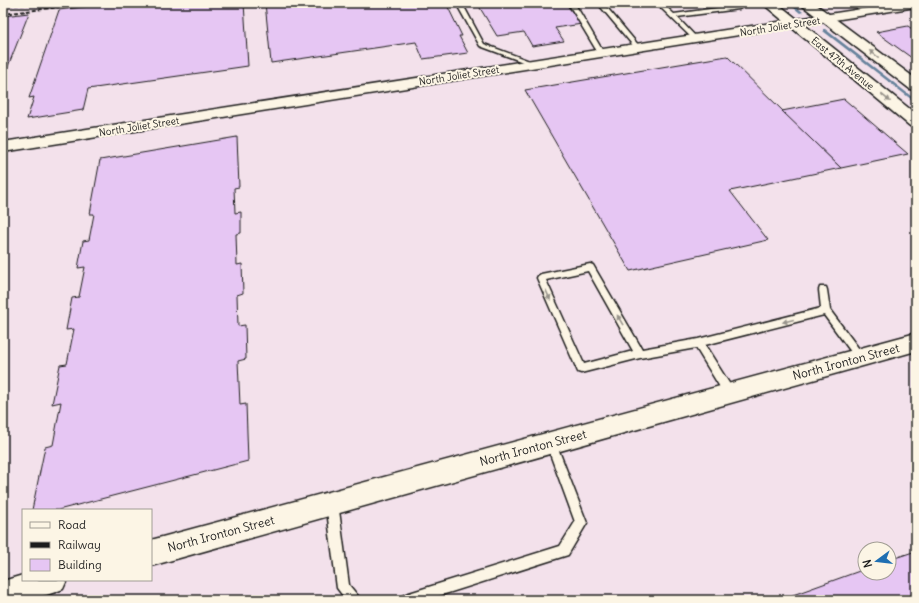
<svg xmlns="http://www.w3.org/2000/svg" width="919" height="603" font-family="Delius,sans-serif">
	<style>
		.built { fill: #f3e1eb; fill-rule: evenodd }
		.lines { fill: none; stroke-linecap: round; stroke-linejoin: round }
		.stream { fill: #66829c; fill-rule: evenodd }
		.building { fill: #e6c6f3; stroke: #1c1c1c }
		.lane-casing { stroke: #1c1c1c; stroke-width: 3 }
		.street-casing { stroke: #1c1c1c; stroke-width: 3 }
		.secondary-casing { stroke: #1c1c1c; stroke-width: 3 }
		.lane { fill: #fcf5e5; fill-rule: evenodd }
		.street { fill: #fcf5e5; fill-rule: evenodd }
		.secondary { fill: #fcf5e5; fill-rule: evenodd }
		.rail { stroke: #1c1c1c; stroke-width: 2; stroke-dasharray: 4 2; stroke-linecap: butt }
		.oneway { fill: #97938b }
		.labels { text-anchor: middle; stroke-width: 4; stroke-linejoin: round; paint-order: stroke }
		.far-street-label { font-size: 10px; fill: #1c1c1c; stroke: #fcf5e5 }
		.street-label { font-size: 12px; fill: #1c1c1c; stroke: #fcf5e5 }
	</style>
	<rect width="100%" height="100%" fill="#f8ece8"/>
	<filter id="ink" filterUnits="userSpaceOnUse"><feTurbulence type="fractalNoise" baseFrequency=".025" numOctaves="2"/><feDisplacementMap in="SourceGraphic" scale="8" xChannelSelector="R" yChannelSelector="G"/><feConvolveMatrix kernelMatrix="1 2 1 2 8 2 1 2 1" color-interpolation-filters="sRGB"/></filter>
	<g filter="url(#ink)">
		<path class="built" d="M3 3H916V600H3ZM23 510H151V580H23ZM865 549H889V573H865Z"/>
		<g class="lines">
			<g class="stream">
				<path d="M788 3H792L803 12 800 13Z"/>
				<path d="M823 29H825L916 100V103L823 31Z"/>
			</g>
		</g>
		<g class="building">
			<path d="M114 3H244L248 66 88 89 83 110 27 119 34 97 29 98 59 10Z"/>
			<path d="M265 3H446L462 36H459L468 53 423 59 416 42 271 63Z"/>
			<path d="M477 3H565L582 24 555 28 564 41 532 46 524 32 497 36Z"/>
			<path d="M29 13 3 79V16Z"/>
			<path d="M908 26 916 32V61L876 32Z"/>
			<path d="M727 56 841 168 730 191 768 240 630 271 525 90Z"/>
			<path d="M844 99 908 154 841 168 782 111Z"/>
			<path d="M237 137 239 187 234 188 235 213 241 212V233L236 234 237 265 242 264 243 293 237 295 238 326 245 325 246 359 238 361 240 405 246 404 248 461 58 510H32L45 447 53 445 61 402 52 404 60 365 67 364 74 329 66 330 72 298 79 297 85 267 78 268 83 241 89 240 94 214H90L100 160Z"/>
			<path d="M916 551V600H779L865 569V573H889V560Z"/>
		</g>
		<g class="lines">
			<defs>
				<g id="lane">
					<path d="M456 3H462L484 44 535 63V65H531L480 46Z"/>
					<path d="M568 3H574L578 9 604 53 603 54 598 53Z"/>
					<path d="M656 3H662L674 14 739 5 742 7 739 9 677 17 697 38 698 39 695 41Z"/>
					<path d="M600 4H604L640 47V49H636L600 6Z"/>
					<path d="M590 264 593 265 642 349 698 339 821 308 819 290 820 287H826L827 290 830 310 865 357 863 360 860 361 857 360 824 315 705 345 734 391 735 394 734 397 730 399 726 397 696 348 640 358 581 373 578 372 537 278 538 276 541 274ZM588 271 633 351 584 364 546 280Z"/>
					<path d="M551 438 555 439 556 443 587 523 568 555 426 600H400L402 596 406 594 560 546 575 522 546 443 547 439Z"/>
					<path d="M332 497 336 499 338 503 349 585 358 596 360 600H346L337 588 326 503 328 499Z"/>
				</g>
				<g id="street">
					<path d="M900 3H916V7L3 152V142Z"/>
					<path d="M916 333V351L151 566V540Z"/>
					<path d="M23 575V580H67L63 589C42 598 26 600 3 600V581Z"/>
				</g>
				<g id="secondary">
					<path d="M762 3H777L916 114V127L910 126Z"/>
					<path d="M799 3H814L916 79V91L910 89Z"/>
				</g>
			</defs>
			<use href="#lane" class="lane-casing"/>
			<use href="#street" class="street-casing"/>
			<use href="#secondary" class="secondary-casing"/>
			<use href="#lane" class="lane"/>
			<use href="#street" class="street"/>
			<use href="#secondary" class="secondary"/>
			<g class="rail">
				<path d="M3 5 38 4"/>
				<path d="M3 14 90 3"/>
			</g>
		</g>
		<defs><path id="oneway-solid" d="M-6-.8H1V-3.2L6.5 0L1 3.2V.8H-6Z"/></defs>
		<g class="oneway">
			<use href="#oneway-solid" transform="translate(874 54) rotate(-143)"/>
			<use href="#oneway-solid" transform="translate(886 98) rotate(39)"/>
			<use href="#oneway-solid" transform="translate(548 295) rotate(66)"/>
			<use href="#oneway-solid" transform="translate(620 320) rotate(-120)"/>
			<use href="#oneway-solid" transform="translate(788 321) rotate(166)"/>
		</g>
	</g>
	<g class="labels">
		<g class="far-street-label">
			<text transform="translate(780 26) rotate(-9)" y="4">North Joliet Street</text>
			<text transform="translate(843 63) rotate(39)" y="4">East 47th Avenue</text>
			<text transform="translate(459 75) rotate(-9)" y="4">North Joliet Street</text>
			<text transform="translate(139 126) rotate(-9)" y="4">North Joliet Street</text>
		</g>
		<g class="street-label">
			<text transform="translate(846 362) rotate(-15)" y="4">North Ironton Street</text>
			<text transform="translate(533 448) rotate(-15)" y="4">North Ironton Street</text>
			<text transform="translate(221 534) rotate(-15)" y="4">North Ironton Street</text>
		</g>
	</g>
	<rect width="919" height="603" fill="none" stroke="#fcf5e5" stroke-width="16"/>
	<rect x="8" y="8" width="903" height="587" fill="none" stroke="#1c1c1c" stroke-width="1.5" filter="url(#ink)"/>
	<rect x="22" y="509" width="130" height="72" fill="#fcf5e5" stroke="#a29e95"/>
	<rect x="30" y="522" width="20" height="6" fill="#fcf5e5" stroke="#a29e95"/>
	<text x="58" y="529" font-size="12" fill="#1c1c1c">Road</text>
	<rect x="30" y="542" width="20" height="6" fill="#1c1c1c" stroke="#a29e95"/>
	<text x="58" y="549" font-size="12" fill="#1c1c1c">Railway</text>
	<rect x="30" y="559" width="20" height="12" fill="#e6c6f3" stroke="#a29e95"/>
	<text x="58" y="569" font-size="12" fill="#1c1c1c">Building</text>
	<g transform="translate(877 561) rotate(255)"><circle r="19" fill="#fcf5e5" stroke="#a29e95"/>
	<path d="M0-3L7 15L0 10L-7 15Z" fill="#1f6fb2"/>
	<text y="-6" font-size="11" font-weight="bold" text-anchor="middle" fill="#1c1c1c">N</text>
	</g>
</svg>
